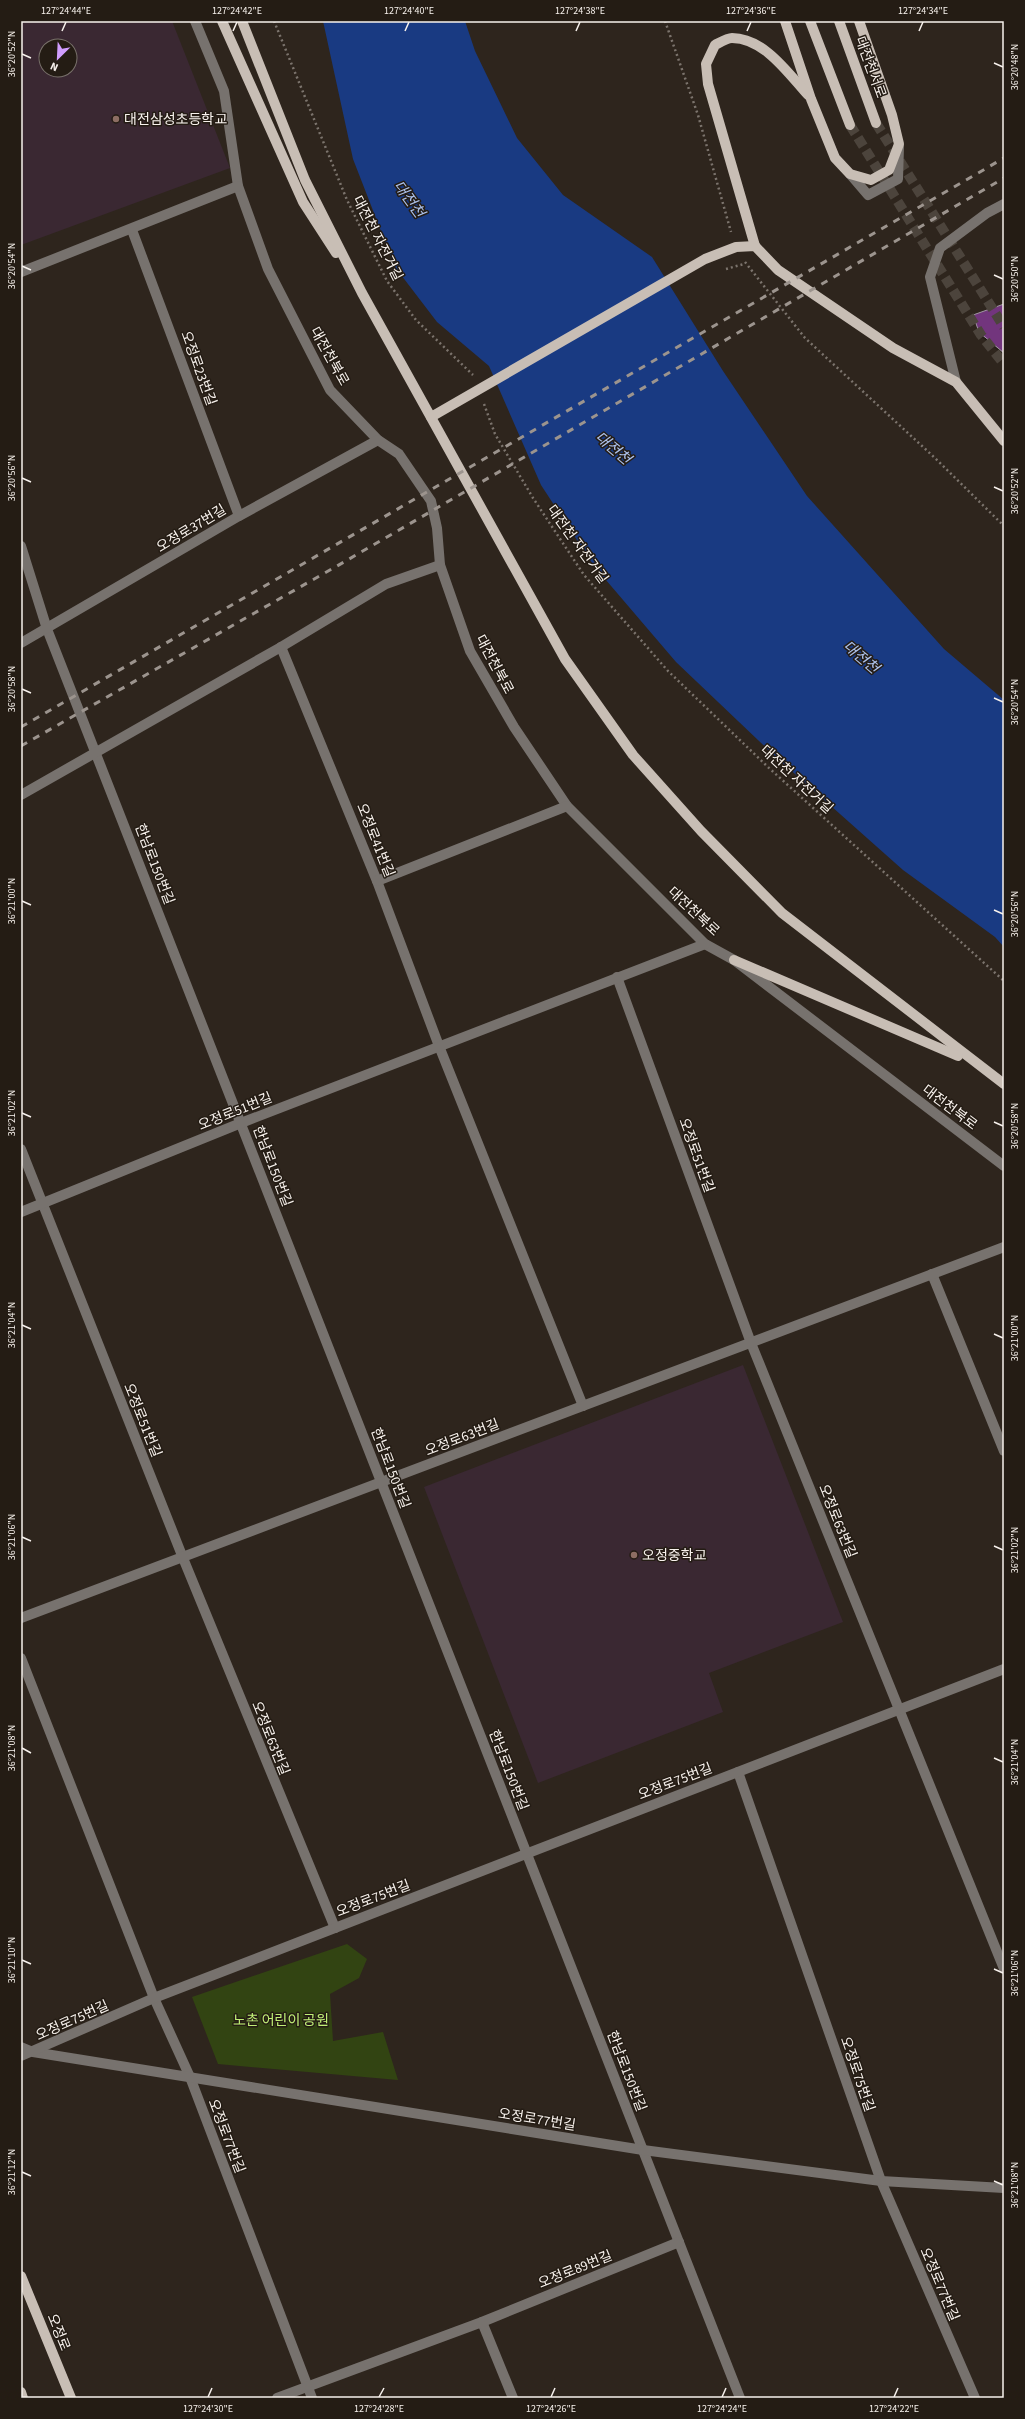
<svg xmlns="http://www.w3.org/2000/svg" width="1025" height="2419" font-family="'Source Sans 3','Noto Sans KR',sans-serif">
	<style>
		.education { fill: #3a2832; fill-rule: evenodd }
		.green { fill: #324412 }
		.water { fill: #193a82 }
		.building { fill: #72367d; stroke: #9f96a1; filter: url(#shadow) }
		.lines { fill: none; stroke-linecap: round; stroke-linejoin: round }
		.major-tunnel { stroke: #4c443c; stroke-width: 10; stroke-dasharray: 10 5; stroke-linecap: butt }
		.path { stroke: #7c746d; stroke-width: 2.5; stroke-dasharray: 2 3; stroke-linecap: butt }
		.minor { stroke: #77726e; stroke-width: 10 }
		.major { stroke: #c8beb5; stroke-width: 10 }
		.rail { stroke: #9c948e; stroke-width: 3; stroke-dasharray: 7 7; stroke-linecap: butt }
		.ticks { fill: none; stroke: #f8f2ed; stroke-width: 1.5 }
		.education-dot { fill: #8d6e63; stroke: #241c14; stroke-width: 1.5 }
		.labels { text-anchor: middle; stroke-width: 3; stroke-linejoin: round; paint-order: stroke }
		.street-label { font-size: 14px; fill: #f8f2ed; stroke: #241c14 }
		.poi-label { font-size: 14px; fill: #f8f2ed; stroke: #241c14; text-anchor: start }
		.park-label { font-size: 14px; fill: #c0ef76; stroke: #241c14 }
		.water-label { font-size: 15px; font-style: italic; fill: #adc2ec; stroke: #241c14 }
		.neatline { fill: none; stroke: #f8f2ed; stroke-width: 1.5 }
		.ticks-label { font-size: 10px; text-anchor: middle; fill: #f8f2ed }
	</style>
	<defs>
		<filter id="shadow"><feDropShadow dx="3.5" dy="3.5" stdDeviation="1" flood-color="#0009"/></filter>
	</defs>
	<rect width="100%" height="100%" fill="#2e251d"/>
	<g class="education">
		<path d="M21 21H172L230 168 21 245ZM46 46H70V70H46Z"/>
		<path d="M743 1365 843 1622 709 1673 723 1712 538 1783 424 1487Z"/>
	</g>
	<path class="green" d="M347 1944 367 1959 359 1978 330 1994 333 2041 383 2032 398 2080 218 2064 192 1997Z"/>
	<path class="water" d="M323 21H465L475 51 517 138 563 195 652 257 723 371 807 496 944 649 1004 700V947L995 937 903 870 777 758 676 662 594 566 541 485 489 366 437 322 395 267 353 159Z"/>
	<path class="building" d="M1004 304V353L979 332 973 315Z"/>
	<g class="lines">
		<g class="major-tunnel">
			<path d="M876 123 1004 327"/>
			<path d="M850 125 981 335 1004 364"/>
		</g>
		<g class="path">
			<path d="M274 21 347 200 387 281 416 320 473 375"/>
			<path d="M665 21 698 115 731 232"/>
			<path d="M745 262 805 338 935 458 1004 526"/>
			<path d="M726 269 744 264"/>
			<path d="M484 404 495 434 533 498 584 575 668 671 769 768 1004 981"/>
		</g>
		<g class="minor">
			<path d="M195 21 224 91 238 186 268 269 330 390 378 440 399 454 431 501 437 528 440 565 470 651 514 727 567 806 705 944 734 960 1004 1166"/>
			<path d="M850 174 868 195 898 179 899 147"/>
			<path d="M132 230 239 516"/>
			<path d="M21 272 238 186"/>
			<path d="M956 382 930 277 940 248 987 213 1004 204"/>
			<path d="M21 546 47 629 740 2398"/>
			<path d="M21 643 239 516 378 440"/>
			<path d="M281 647 377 881 439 1046 583 1406"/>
			<path d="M21 795 281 647 386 584 440 565"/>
			<path d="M377 881 567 806"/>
			<path d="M617 977 751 1343 1004 1969"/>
			<path d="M21 1149 183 1558 335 1928"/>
			<path d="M21 1212 241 1123 705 944"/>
			<path d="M932 1274 1004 1451"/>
			<path d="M21 1618 1004 1247"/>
			<path d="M21 1658 154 1998 190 2077 312 2398"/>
			<path d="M738 1772 881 2181 975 2398"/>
			<path d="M21 2047 33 2052 643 2150 881 2181 1004 2188"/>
			<path d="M21 2056 154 1998 1004 1669"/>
			<path d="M482 2322 513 2398"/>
			<path d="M277 2398 482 2322 679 2242"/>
		</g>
		<g class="major">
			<path d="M222 21 303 202 336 253"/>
			<path d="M242 21 305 180 362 293 565 659 633 755 701 831 782 913 1004 1084"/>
			<path d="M785 21 811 99 835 158 850 174 871 180 889 170 899 144 892 115 859 21"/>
			<path d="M810 21 850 125"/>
			<path d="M839 21 876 123"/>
			<path d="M755 246 708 84 706 64 715 45C719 43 727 38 732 38 764 38 788 73 808 95"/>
			<path d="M431 417 705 259 736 247 755 246 778 270 893 348 956 382 1004 441"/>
			<path d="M734 960 958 1056"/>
			<path d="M21 2276 71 2398"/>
			<path d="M21 2392 23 2398"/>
		</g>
		<g class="rail">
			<path d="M21 727 1004 158"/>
			<path d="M21 746 344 562 1004 178"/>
		</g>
	</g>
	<path class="ticks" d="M62 31 66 22M233 31 237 22M405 31 409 22M576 31 580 22M747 31 751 22M919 31 923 22M22 54 31 58M994 63 1003 67M22 266 31 270M994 275 1003 279M22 478 31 482M994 487 1003 491M22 689 31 693M994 698 1003 702M22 901 31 905M994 910 1003 914M22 1113 31 1117M994 1122 1003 1126M22 1325 31 1329M994 1334 1003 1338M22 1537 31 1541M994 1546 1003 1550M22 1748 31 1753M994 1758 1003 1762M22 1960 31 1964M994 1969 1003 1973M22 2172 31 2176M994 2181 1003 2185M208 2397 212 2388M379 2397 384 2388M551 2397 555 2388M722 2397 726 2388M894 2397 898 2388"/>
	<g class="education-dot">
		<circle cx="116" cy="119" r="4"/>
		<circle cx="634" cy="1555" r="4"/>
	</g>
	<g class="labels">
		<g class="street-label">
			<text transform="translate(871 67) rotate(70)" y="5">대전천서로</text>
			<text transform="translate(378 238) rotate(63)" y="5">대전천 자전거길</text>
			<text transform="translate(330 356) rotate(61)" y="5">대전천북로</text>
			<text transform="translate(199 368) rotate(70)" y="5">오정로23번길</text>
			<text transform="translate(191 528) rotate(-31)" y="5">오정로37번길</text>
			<text transform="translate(578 544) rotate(54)" y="5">대전천 자전거길</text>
			<text transform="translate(495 664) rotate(62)" y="5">대전천북로</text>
			<text transform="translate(797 779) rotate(43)" y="5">대전천 자전거길</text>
			<text transform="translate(376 840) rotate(68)" y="5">오정로41번길</text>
			<text transform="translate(155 864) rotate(69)" y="5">한남로150번길</text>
			<text transform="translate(694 911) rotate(43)" y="5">대전천북로</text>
			<text transform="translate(950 1107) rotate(37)" y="5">대전천북로</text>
			<text transform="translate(235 1111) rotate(-22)" y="5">오정로51번길</text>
			<text transform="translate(697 1155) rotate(70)" y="5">오정로51번길</text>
			<text transform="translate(273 1166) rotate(69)" y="5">한남로150번길</text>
			<text transform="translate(143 1420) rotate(68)" y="5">오정로51번길</text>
			<text transform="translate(462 1437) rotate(-21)" y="5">오정로63번길</text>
			<text transform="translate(391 1468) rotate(69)" y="5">한남로150번길</text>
			<text transform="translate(838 1521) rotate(68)" y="5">오정로63번길</text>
			<text transform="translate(271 1738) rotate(68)" y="5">오정로63번길</text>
			<text transform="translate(509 1770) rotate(69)" y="5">한남로150번길</text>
			<text transform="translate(675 1781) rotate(-21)" y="5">오정로75번길</text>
			<text transform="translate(373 1898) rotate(-21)" y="5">오정로75번길</text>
			<text transform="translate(72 2020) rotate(-24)" y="5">오정로75번길</text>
			<text transform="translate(627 2071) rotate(69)" y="5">한남로150번길</text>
			<text transform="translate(858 2074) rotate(71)" y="5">오정로75번길</text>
			<text transform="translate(537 2119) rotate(9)" y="5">오정로77번길</text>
			<text transform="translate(227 2136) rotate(69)" y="5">오정로77번길</text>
			<text transform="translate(575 2269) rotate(-22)" y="5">오정로89번길</text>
			<text transform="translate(940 2284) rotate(67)" y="5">오정로77번길</text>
			<text transform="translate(59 2332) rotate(68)" y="5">오정로</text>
		</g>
		<g class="poi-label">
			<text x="124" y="124">대전삼성초등학교</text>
			<text x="642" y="1560">오정중학교</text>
		</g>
		<g class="park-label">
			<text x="281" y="2025">노촌 어린이 공원</text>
		</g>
		<g class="water-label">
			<text transform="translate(409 199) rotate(54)" y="5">대전천</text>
			<text transform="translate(613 448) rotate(40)" y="5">대전천</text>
			<text transform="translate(861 657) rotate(40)" y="5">대전천</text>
		</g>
	</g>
	<rect width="1025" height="2419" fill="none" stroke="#241c14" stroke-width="44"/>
	<g transform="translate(58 58) rotate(204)"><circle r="19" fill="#241c14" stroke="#79726b"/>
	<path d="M0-3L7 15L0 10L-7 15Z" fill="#d09dfe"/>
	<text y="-6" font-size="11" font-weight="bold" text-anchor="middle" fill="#f8f2ed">N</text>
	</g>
	<rect x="22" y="22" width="981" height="2375" class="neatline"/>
	<g class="ticks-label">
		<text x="66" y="14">127°24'44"E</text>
		<text x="237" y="14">127°24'42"E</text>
		<text x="409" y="14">127°24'40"E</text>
		<text x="580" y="14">127°24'38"E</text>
		<text x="751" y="14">127°24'36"E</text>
		<text x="923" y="14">127°24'34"E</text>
		<text transform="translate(11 54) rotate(-90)" y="4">36°20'52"N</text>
		<text transform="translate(1014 67) rotate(-90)" y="4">36°20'48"N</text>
		<text transform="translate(11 266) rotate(-90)" y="4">36°20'54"N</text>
		<text transform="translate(1014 279) rotate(-90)" y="4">36°20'50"N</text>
		<text transform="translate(11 478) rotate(-90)" y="4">36°20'56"N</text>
		<text transform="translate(1014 491) rotate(-90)" y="4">36°20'52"N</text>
		<text transform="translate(11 689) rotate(-90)" y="4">36°20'58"N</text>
		<text transform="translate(1014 702) rotate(-90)" y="4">36°20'54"N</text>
		<text transform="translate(11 901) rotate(-90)" y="4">36°21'00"N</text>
		<text transform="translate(1014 914) rotate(-90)" y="4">36°20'56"N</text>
		<text transform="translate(11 1113) rotate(-90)" y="4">36°21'02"N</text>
		<text transform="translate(1014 1126) rotate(-90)" y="4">36°20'58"N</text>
		<text transform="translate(11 1325) rotate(-90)" y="4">36°21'04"N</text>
		<text transform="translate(1014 1338) rotate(-90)" y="4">36°21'00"N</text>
		<text transform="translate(11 1537) rotate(-90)" y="4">36°21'06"N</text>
		<text transform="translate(1014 1550) rotate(-90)" y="4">36°21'02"N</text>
		<text transform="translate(11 1748) rotate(-90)" y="4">36°21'08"N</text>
		<text transform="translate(1014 1762) rotate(-90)" y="4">36°21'04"N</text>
		<text transform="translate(11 1960) rotate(-90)" y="4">36°21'10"N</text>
		<text transform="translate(1014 1973) rotate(-90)" y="4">36°21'06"N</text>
		<text transform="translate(11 2172) rotate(-90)" y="4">36°21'12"N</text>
		<text transform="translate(1014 2185) rotate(-90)" y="4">36°21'08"N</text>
		<text x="208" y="2412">127°24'30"E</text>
		<text x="379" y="2412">127°24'28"E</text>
		<text x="551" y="2412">127°24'26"E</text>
		<text x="722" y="2412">127°24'24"E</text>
		<text x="894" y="2412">127°24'22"E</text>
	</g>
</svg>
